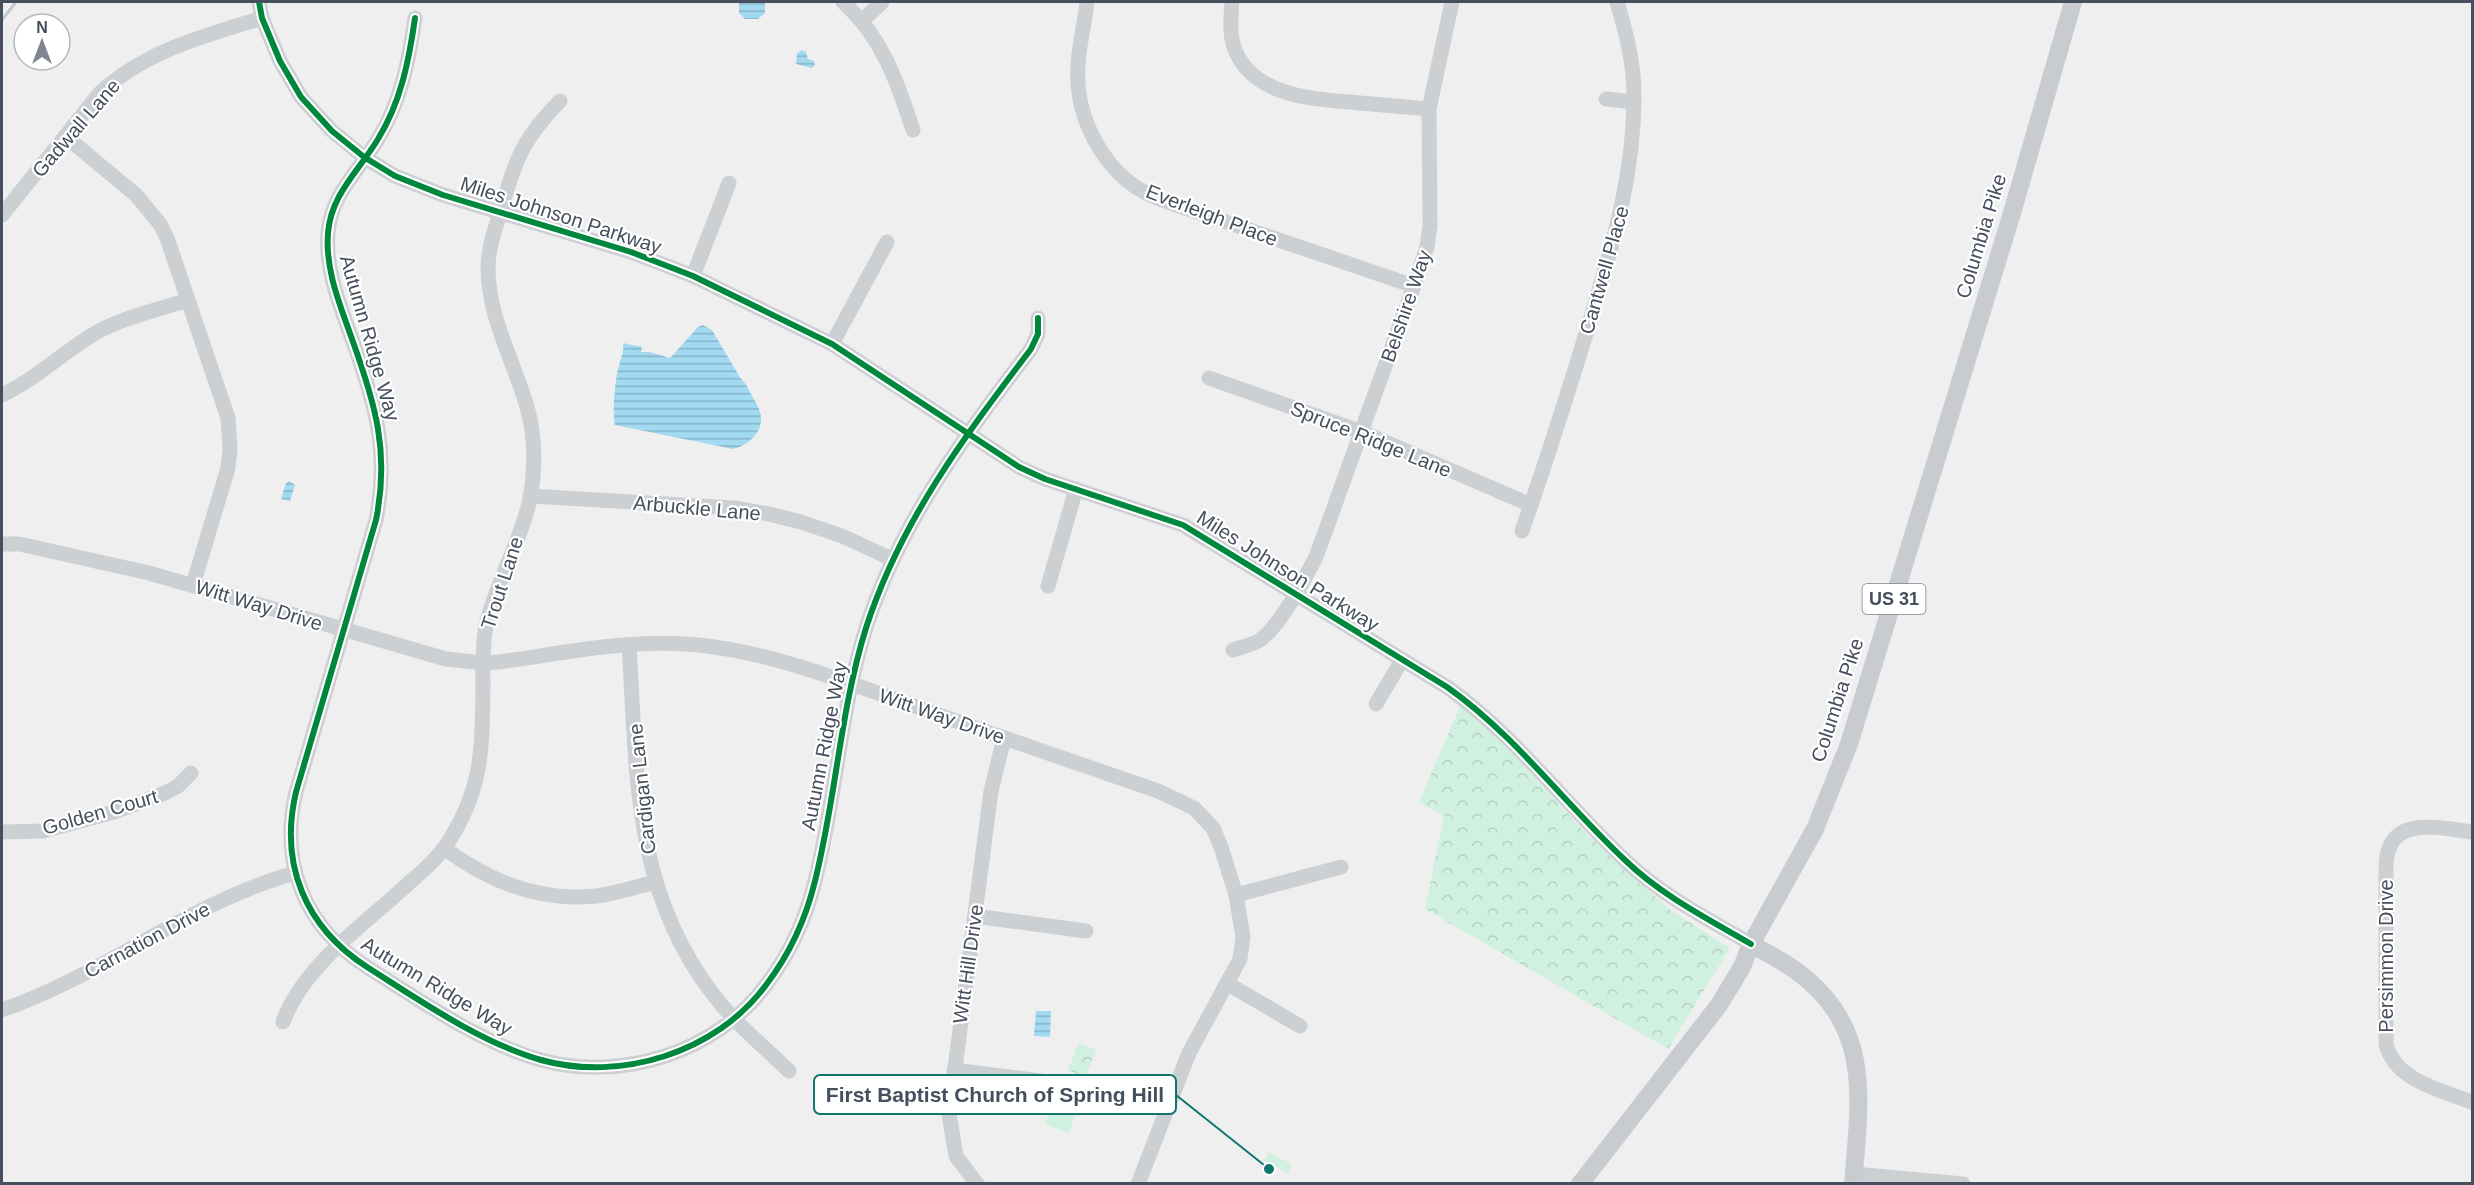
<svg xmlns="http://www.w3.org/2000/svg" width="2474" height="1185" font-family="Arial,sans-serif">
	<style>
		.grass { fill: #d1f1e0 }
		.forest { fill: url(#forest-crowns) }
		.water { fill: url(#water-rules) }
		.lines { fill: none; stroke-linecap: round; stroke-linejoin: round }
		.minor { stroke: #cdd0d3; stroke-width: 15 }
		.major { stroke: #c8cbd0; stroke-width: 18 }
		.rail { stroke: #c6c8cb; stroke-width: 3 }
		.cycleway-casing { stroke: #fff; stroke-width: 10 }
		.cycleway { stroke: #00873e; stroke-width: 6 }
		.labels { text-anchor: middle; stroke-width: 4.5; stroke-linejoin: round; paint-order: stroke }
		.shield { fill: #fff; stroke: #7d848e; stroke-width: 1.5 }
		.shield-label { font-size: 18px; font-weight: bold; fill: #454f5d }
		.street-label { font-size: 20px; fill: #454f5d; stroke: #fff }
		.leader { fill: none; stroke: #0f766e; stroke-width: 2 }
		.callout-dot { fill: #0f766e; stroke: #fff; stroke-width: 2 }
		.callout { fill: #fff; stroke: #0f766e; stroke-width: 2 }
		.callout-label { font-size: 21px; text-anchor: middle; font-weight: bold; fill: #454f5d }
	</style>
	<defs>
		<pattern id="forest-crowns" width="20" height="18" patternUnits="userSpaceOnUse" patternTransform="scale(1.5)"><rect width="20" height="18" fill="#d1f1e0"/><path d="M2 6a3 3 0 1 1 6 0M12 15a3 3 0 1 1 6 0" fill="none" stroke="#b5d0c3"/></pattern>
		<pattern id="water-rules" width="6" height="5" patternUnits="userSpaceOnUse" patternTransform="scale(1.5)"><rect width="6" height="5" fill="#a2daf2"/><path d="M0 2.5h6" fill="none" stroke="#86b3c7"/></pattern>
	</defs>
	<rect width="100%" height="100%" fill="#f0efef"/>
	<path class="grass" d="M1058 1087 1082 1095 1069 1133 1045 1124Z"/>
	<g class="forest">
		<path d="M1461 704 1483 722 1582 829 1669 909 1730 948 1668 1049 1425 909 1444 816 1419 802Z"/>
		<path d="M1079 1043 1096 1050 1085 1077 1068 1070Z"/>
		<path d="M1268 1152 1292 1164 1288 1173 1264 1161Z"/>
	</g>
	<g class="water">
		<path d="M739 2H765V13L758 19H745L739 13Z"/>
		<path d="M802 50 806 52 808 59 814 61 815 65 812 68 796 64 797 53Z"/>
		<path d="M703 325 712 330 741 379C746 383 748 388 751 394 755 401 760 409 761 416 763 432 748 446 733 449L615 425C612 415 615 377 619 366 621 357 624 352 623 343L642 347 641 352H650L670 358 698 327Z"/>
		<path d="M289 481 295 485 290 501 281 499 286 483Z"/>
		<path d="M1036 1011H1051L1050 1037 1034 1036Z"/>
	</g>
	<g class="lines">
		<g class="minor">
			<path d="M259 2 262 18 280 61 301 97 332 131 364 157 395 176 443 195 631 252 693 276 736 297 832 344 1019 467 1045 479 1183 525 1447 687C1515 735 1565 804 1626 861 1661 895 1708 919 1751 944"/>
			<path d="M843 2C882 37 897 81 913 130"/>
			<path d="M1087 2C1084 29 1076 56 1078 84 1081 126 1107 173 1146 193 1155 198 1166 201 1176 205L1414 286"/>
			<path d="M1232 2C1231 17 1229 32 1234 47 1252 98 1316 99 1360 103 1383 105 1406 107 1429 109"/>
			<path d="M415 18C409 60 401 102 378 139 359 171 331 194 328 233 325 270 340 305 352 339 375 403 390 452 376 520L296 792C279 864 305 927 367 967 419 1000 481 1043 541 1060 620 1082 716 1053 766 985 789 955 806 918 815 881 836 798 840 711 866 628 900 522 964 437 1031 349L1038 334V318"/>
			<path d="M862 21 882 2"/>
			<path d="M1606 99 1634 102"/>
			<path d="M65 136 136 195 160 224 167 238 228 418 230 450 228 468 193 585"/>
			<path d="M2 215 100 93C145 51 204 36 262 18"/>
			<path d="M693 276 729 183"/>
			<path d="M832 344 887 242"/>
			<path d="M1209 378 1362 432 1531 505"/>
			<path d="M2 395C34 380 59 356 89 337 116 319 158 310 188 300"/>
			<path d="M530 496 734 508 769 514 801 522 842 536 892 559"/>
			<path d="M1522 531C1547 459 1570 387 1592 314 1614 240 1634 174 1634 96 1634 63 1626 32 1617 2"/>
			<path d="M2 544H19L149 573 446 659 483 663 499 662C565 653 632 638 699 645 774 653 846 682 917 707 997 736 1077 763 1158 791L1194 808 1213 828 1221 847 1236 895 1243 937 1240 959 1189 1053 1138 1184"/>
			<path d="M1048 586 1076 489"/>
			<path d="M629 645C637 770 632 888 712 993 734 1022 763 1046 789 1071"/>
			<path d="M1233 650C1241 647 1252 645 1260 640 1281 625 1304 580 1316 557L1414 286 1427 247 1430 225 1429 109 1452 2"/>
			<path d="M1376 704 1402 660"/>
			<path d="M2 832 43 831 114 812 165 793 178 786 191 773"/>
			<path d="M2472 832C2438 828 2389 814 2386 864V1044C2395 1081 2441 1090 2472 1102"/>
			<path d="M444 848C488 881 539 902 596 896 615 894 635 887 655 882"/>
			<path d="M1236 895 1341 867"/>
			<path d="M975 916 1086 931"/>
			<path d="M1228 984 1300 1026"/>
			<path d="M2 1010C104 975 190 902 295 873"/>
			<path d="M283 1022C304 964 366 924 410 882 424 870 439 857 449 841 483 787 482 749 483 688 483 668 482 646 486 626 496 582 523 537 531 494 535 466 535 434 527 407 514 361 488 317 488 268 488 246 497 224 503 203 517 155 525 137 560 101"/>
			<path d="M954 1070 1048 1082"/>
			<path d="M1854 1174 1963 1184"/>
			<path d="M977 1184 956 1156 949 1114 991 791 1004 738"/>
		</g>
		<g class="major">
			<path d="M1751 944C1765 952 1781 960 1795 970 1873 1026 1860 1098 1853 1184"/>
			<path d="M1580 1184 1719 1005 1742 967 1751 944 1815 829 1849 744 2012 213 2073 2"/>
		</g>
		<path class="rail" d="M2 20 16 2"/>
		<defs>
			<g id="cycleway">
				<path d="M259 2 262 18 280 61 301 97 332 131 364 157 395 176 443 195 631 252 693 276 736 297 832 344 1019 467 1045 479 1183 525 1447 687C1515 735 1565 804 1626 861 1661 895 1708 919 1751 944"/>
				<path d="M415 18C409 60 401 102 378 139 359 171 331 194 328 233 325 270 340 305 352 339 375 403 390 452 376 520L296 792C279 864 305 927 367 967 419 1000 481 1043 541 1060 620 1082 716 1053 766 985 789 955 806 918 815 881 836 798 840 711 866 628 900 522 964 437 1031 349L1038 334V318"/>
			</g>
		</defs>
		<use href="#cycleway" class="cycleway-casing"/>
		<use href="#cycleway" class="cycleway"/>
	</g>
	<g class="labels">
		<rect class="shield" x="1862.5" y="584" width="63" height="30" rx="4.5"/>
		<g class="shield-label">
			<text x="1894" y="605">US 31</text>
		</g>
		<g class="street-label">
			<text transform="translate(76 128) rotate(-49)" y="7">Gadwall Lane</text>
			<text transform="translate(561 215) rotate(18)" y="7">Miles Johnson Parkway</text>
			<text transform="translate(1212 215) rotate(21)" y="7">Everleigh Place</text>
			<text transform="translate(1981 236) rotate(-73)" y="7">Columbia Pike</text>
			<text transform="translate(1604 270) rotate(-74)" y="7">Cantwell Place</text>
			<text transform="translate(1406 306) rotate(-71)" y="7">Belshire Way</text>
			<text transform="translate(370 338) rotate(74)" y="7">Autumn Ridge Way</text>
			<text transform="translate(1371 439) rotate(22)" y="7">Spruce Ridge Lane</text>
			<text transform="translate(697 508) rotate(5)" y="7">Arbuckle Lane</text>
			<text transform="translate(1288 571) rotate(32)" y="7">Miles Johnson Parkway</text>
			<text transform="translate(502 583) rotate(-72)" y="7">Trout Lane</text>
			<text transform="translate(259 605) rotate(17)" y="7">Witt Way Drive</text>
			<text transform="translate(1837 700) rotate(-72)" y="7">Columbia Pike</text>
			<text transform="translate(942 716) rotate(19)" y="7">Witt Way Drive</text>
			<text transform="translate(824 746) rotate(-79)" y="7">Autumn Ridge Way</text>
			<text transform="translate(642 789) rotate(-96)" y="7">Cardigan Lane</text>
			<text transform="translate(100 812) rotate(-16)" y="7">Golden Court</text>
			<text transform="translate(147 940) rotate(-28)" y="7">Carnation Drive</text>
			<text transform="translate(2386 956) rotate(-90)" y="7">Persimmon Drive</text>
			<text transform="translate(968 964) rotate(-82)" y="7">Witt Hill Drive</text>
			<text transform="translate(437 986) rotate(31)" y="7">Autumn Ridge Way</text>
		</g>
	</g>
	<path class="leader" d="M1269 1169L1176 1095"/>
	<circle class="callout-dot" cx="1269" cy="1169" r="6"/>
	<rect class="callout" x="814" y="1075" width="362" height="39" rx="6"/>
	<g class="callout-label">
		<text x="995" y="1102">First Baptist Church of Spring Hill</text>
	</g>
	<rect width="2474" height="1185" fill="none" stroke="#454f5d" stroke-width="6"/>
	<g transform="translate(42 42)"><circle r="28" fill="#ffffff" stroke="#b5b9be" stroke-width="1.5"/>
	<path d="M0-4.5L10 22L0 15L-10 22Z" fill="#818790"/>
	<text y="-9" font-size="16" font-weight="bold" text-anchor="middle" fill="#454f5d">N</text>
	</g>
</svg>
